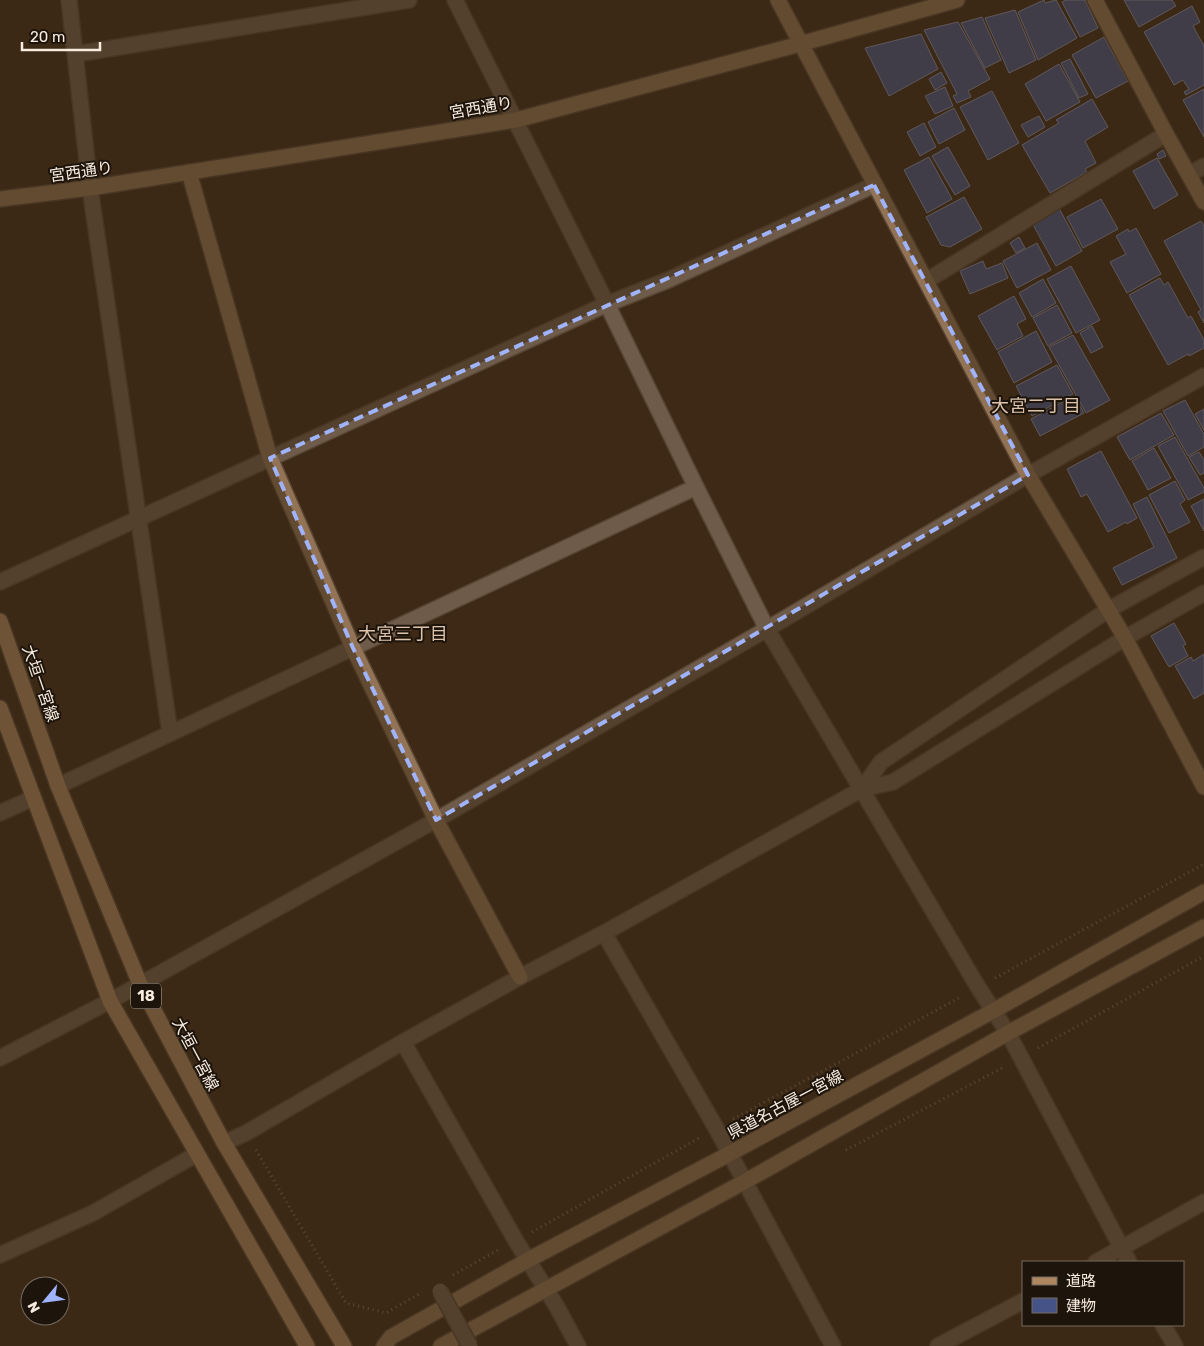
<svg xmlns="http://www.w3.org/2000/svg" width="1204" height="1346" font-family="Rubik,'Noto Sans JP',sans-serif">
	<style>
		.building { fill: #465386; stroke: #8991ae }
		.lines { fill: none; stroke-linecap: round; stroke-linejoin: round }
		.street-casing { stroke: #574431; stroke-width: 18 }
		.secondary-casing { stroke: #574431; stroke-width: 18 }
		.primary-casing { stroke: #574431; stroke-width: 18 }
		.path { stroke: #7e6c5b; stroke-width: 3; stroke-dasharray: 1 4; stroke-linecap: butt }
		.street { stroke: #6f5b49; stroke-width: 15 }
		.secondary { stroke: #937356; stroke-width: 15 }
		.primary { stroke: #ae8660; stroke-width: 15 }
		.street-bridge-casing { stroke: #574431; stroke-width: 18; stroke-linecap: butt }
		.street-bridge { stroke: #6f5b49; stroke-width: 15 }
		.marked { fill: none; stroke: #a0b3fd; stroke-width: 4; stroke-dasharray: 10 6; stroke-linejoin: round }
		.labels { text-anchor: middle; stroke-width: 4; stroke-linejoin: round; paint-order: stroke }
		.shield { fill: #1d140b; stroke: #b6aa9f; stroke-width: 1 }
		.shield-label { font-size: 15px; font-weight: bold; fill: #f8ebdf }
		.street-label { font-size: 16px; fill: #f8ebdf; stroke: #1d140b }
		.neighbourhood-label { font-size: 18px; fill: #ddc3ac; stroke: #1d140b }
	</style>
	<rect width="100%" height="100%" fill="#3d2915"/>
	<g class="building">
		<path d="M1044 0 1045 3 1056 0 1077 38 1038 60 1018 12Z"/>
		<path d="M1066 0H1085L1098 28 1080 37 1062 2Z"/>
		<path d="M1124 0H1172L1176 6 1139 27Z"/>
		<path d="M1192 6 1200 22 1193 26 1204 46V85L1186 95 1184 92 1189 89 1183 80 1174 85 1144 32Z"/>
		<path d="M1015 10 1036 60 1009 73 985 18Z"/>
		<path d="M982 17 1001 60 985 68 961 23Z"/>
		<path d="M958 22 990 79 968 91 971 97 957 103 953 96 957 94 924 30Z"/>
		<path d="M921 34 938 69 889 96 865 48Z"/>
		<path d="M1104 37 1128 81 1096 98 1072 55Z"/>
		<path d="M1070 59 1088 94 1079 98 1061 63Z"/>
		<path d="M1059 64 1080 102 1046 121 1025 84Z"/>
		<path d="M941 72 947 83 935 90 929 79Z"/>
		<path d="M945 87 953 106 935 114 925 96Z"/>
		<path d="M1204 89V137L1183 100Z"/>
		<path d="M992 91 1019 143 988 160 960 107Z"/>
		<path d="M1092 99 1108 127 1085 141 1096 163 1085 169 1087 172 1050 193 1022 145 1059 123 1056 120Z"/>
		<path d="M954 108 965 130 939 144 928 122Z"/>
		<path d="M1039 116 1045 127 1028 137 1021 125Z"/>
		<path d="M924 123 936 147 920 156 907 132Z"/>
		<path d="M948 147 970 186 955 195 932 156Z"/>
		<path d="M1163 150 1166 156 1159 159 1157 154Z"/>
		<path d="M929 157 952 199 927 213 904 170Z"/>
		<path d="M1157 158 1178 195 1154 209 1133 171Z"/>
		<path d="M964 197 982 229 950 247 941 245 926 217Z"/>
		<path d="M1101 199 1118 229 1083 248 1067 217Z"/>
		<path d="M1059 208 1082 251 1056 266 1032 223Z"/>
		<path d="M1201 221 1204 226V323L1198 312 1201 310 1164 241Z"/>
		<path d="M1136 228 1161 274 1127 293 1110 262 1126 254 1116 236 1128 229 1129 232Z"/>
		<path d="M1019 237 1025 248 1016 253 1010 243Z"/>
		<path d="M1037 243 1051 270 1017 288 1003 261Z"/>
		<path d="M983 261 986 269 1002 263 1008 278 970 294 960 271Z"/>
		<path d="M1071 266 1100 320 1076 333 1047 279Z"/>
		<path d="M1160 278 1164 285 1168 282 1188 318 1191 316 1204 340V348L1189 356 1188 354 1168 365 1129 295Z"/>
		<path d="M1043 279 1056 303 1032 317 1019 293Z"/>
		<path d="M1014 296 1026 319 1017 324 1023 336 997 350 978 316Z"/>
		<path d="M1057 305 1072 333 1048 346 1033 318Z"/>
		<path d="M1092 326 1103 347 1091 353 1080 333Z"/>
		<path d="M1036 331 1052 362 1014 383 998 352Z"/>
		<path d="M1073 335 1110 400 1086 413 1049 347Z"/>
		<path d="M1057 365 1073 394 1032 416 1016 386Z"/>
		<path d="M1074 396 1084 413 1040 436 1031 419Z"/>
		<path d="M1185 400 1204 434V447L1188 456 1163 411Z"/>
		<path d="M1204 409V430L1195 414Z"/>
		<path d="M1161 413 1174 435 1130 460 1117 437Z"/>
		<path d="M1175 437 1204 488V492L1188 500 1158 446Z"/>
		<path d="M1154 448 1171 478 1148 490 1132 461Z"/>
		<path d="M1101 451 1137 518 1127 524 1126 522 1108 532 1087 494 1081 497 1067 469Z"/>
		<path d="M1199 452 1204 460V473L1200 475 1189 457Z"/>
		<path d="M1175 481 1185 500 1180 504 1190 522 1169 533 1149 495Z"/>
		<path d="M1147 497 1177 558 1122 585 1113 568 1154 547 1133 504Z"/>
		<path d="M1204 499V531L1191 506Z"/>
		<path d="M1174 623 1186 644 1183 646 1188 656 1169 667 1151 636Z"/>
		<path d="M1204 654V693L1194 699 1175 666 1191 657 1193 661Z"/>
	</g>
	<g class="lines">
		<defs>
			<g id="street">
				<path d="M69 0 90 188 170 733"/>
				<path d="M455 0 607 304 696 487 767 629 978 987 1008 1033 1129 1262"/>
				<path d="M76 54 409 0"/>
				<path d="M1189 175 1204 166"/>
				<path d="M926 281 1166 134"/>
				<path d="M0 582 607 304 668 280 874 185"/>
				<path d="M58 786 696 487"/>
				<path d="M862 789 881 762 1108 610 1204 557"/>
				<path d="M0 813 33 798"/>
				<path d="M604 933 716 1128 833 1346"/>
				<path d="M403 1042 516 1241 557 1307 578 1346"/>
				<path d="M0 1058 110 1001 436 820 767 629 1028 475 1204 376"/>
				<path d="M224 1143 246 1133 403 1042 520 977 604 933 862 789 893 782 1125 638 1204 593"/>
				<path d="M0 1255 93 1213 197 1154"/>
				<path d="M1096 1262 1204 1202"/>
				<path d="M1163 1325 1175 1346"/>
				<path d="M938 1346 1023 1301"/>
			</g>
			<g id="secondary">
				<path d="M778 0 1028 475 1125 638 1204 787"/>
				<path d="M1095 0 1166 134 1204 202"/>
				<path d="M189 172 270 458 353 648 436 820 520 977"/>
				<path d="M0 199 90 188 516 120 800 44 957 0"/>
				<path d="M384 1346 391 1337 528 1260 729 1154 993 1011 1204 892"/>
				<path d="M441 1346 744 1182 1008 1033 1204 927"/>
			</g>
			<g id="primary">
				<path d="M0 621 58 786 140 984 224 1143 344 1346"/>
				<path d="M0 708 110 1001 307 1346"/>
			</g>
		</defs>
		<use href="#street" class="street-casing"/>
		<use href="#secondary" class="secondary-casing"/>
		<use href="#primary" class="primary-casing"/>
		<g class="path">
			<path d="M995 978 1204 864"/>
			<path d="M1038 1048 1204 956"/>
			<path d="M733 1119 961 997"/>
			<path d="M256 1150 346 1303 386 1313 419 1294"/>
			<path d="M846 1150 1004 1067"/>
			<path d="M532 1232 699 1138"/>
			<path d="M453 1275 498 1250"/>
		</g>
		<use href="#street" class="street"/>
		<use href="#secondary" class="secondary"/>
		<use href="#primary" class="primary"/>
		<defs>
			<path id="street-bridge" d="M440 1291 470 1346"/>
		</defs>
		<use href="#street-bridge" class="street-bridge-casing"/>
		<use href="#street-bridge" class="street-bridge"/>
	</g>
	<path d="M0 0H1204V1346H0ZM874 185 1028 475 436 820 353 648 270 458Z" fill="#3d2915" fill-opacity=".55" fill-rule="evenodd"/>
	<path class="marked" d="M874 185 1028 475 436 820 353 648 270 458Z"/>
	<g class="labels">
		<rect class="shield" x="131" y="983.5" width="30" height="25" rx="4"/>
		<g class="shield-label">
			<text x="146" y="1001">18</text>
		</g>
		<g class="street-label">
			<text transform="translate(481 107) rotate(-10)" y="6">宮西通り</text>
			<text transform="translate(81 171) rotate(-8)" y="6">宮西通り</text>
			<text transform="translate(41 683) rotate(71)" y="6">大垣一宮線</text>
			<text transform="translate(196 1054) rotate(62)" y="6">大垣一宮線</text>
			<text transform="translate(785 1104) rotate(-28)" y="6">県道名古屋一宮線</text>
		</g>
		<g class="neighbourhood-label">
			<text x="1036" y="412">大宮二丁目</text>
			<text x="403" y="640">大宮三丁目</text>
		</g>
	</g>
	<rect x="1022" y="1261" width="162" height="65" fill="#1d140b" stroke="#756a60"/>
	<rect x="1032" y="1277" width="25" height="8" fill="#ae8660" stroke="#756a60"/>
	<text x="1066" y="1286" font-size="15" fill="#f8ebdf">道路</text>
	<rect x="1032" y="1298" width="25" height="15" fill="#465386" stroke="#756a60"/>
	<text x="1066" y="1311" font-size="15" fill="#f8ebdf">建物</text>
	<g transform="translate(45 1301) rotate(241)"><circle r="24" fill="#1d140b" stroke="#756a60"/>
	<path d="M0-4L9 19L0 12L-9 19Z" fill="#a0b3fd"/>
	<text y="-8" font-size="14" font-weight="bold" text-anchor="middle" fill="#f8ebdf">N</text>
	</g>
	<path d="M22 42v8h78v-8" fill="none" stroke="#f8ebdf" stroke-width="2.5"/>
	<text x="30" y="42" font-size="15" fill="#f8ebdf" stroke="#1d140b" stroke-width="4" paint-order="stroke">20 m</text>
</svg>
